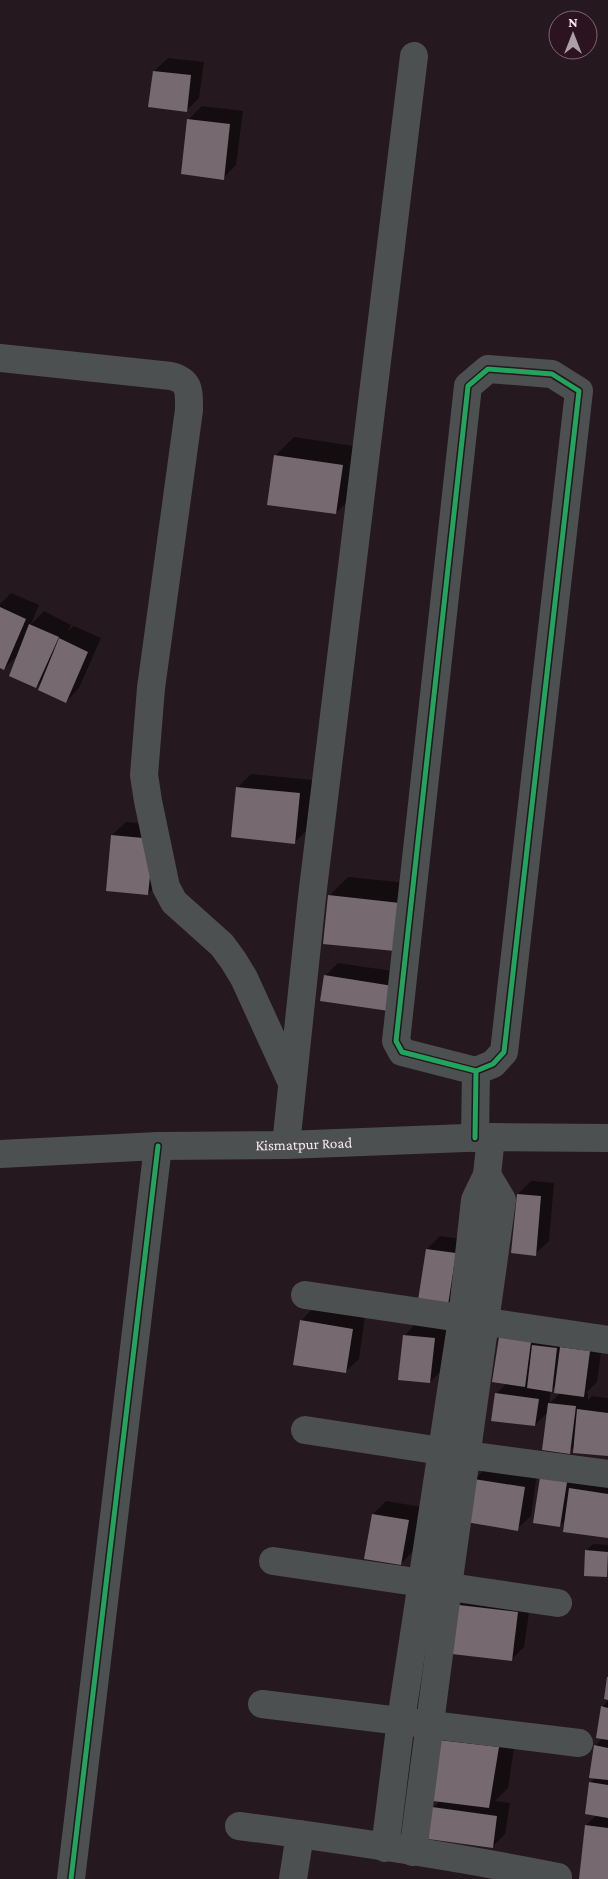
<svg xmlns="http://www.w3.org/2000/svg" width="608" height="1879" font-family="'Crimson Pro',serif">
	<style>
		.shadow { fill: #0007; fill-rule: evenodd }
		.building { fill: #766a70 }
		.lines { fill: none; stroke-linecap: round; stroke-linejoin: round }
		.minor { stroke: #4d5051; stroke-width: 28 }
		.cycleway-casing { stroke: #2b1320; stroke-width: 8 }
		.cycleway { stroke: #20a55d; stroke-width: 5 }
		.labels { text-anchor: middle; stroke-width: 5; stroke-linejoin: round; paint-order: stroke }
		.street-label { font-size: 15px; fill: #f8e6ee; stroke: #2b1320 }
	</style>
	<rect width="100%" height="100%" fill="#25191f"/>
	<g class="shadow">
		<path d="M168 58 204 62 199 98 186 111 154 71Z"/>
		<path d="M202 106 243 111 236 165 223 179 189 119Z"/>
		<path d="M294 437 361 447 355 494 336 513 275 456Z"/>
		<path d="M11 593 39 605 31 624 44 611 71 625 68 631 74 626 101 638 79 688 66 702 44 679 36 687 19 654 4 669 0 667V604Z"/>
		<path d="M251 774 313 780 308 829 295 842 238 787Z"/>
		<path d="M126 822 166 826 161 881 148 894 112 835Z"/>
		<path d="M348 877 418 884 394 950 329 896Z"/>
		<path d="M338 963 406 973 389 1009 325 976Z"/>
		<path d="M531 1181 554 1183 549 1241 535 1254 518 1194Z"/>
		<path d="M440 1236 469 1240 461 1290 448 1304 427 1249Z"/>
		<path d="M314 1307 365 1316 359 1359 345 1372 301 1321Z"/>
		<path d="M417 1322 447 1325 443 1369 430 1382 404 1336Z"/>
		<path d="M500 1338H603L597 1382 586 1393H588V1400L592 1396 608 1398V1455L575 1447 569 1452 548 1412 535 1425 496 1394 507 1383ZM556 1385 560 1393 549 1404 551 1390Z"/>
		<path d="M488 1466 537 1474 531 1516 517 1529 475 1479Z"/>
		<path d="M541 1478 608 1479V1537L566 1519 560 1526Z"/>
		<path d="M386 1501 422 1507 414 1550 401 1564 373 1514Z"/>
		<path d="M593 1544 608 1545 607 1576 586 1551Z"/>
		<path d="M473 1592 531 1599 524 1647 511 1660 460 1605Z"/>
		<path d="M608 1701V1879H580L586 1825 597 1815 590 1783 596 1777 595 1746 603 1738 602 1707Z"/>
		<path d="M517 1728 508 1788 495 1801 510 1803 505 1834 492 1847 433 1808 441 1800 440 1740Z"/>
	</g>
	<g class="building">
		<path d="M153 71 191 75 187 112 148 107Z"/>
		<path d="M187 119 230 124 224 180 181 174Z"/>
		<path d="M274 455 343 465 336 514 267 505Z"/>
		<path d="M0 607 26 619 4 670 0 668Z"/>
		<path d="M29 624 59 637 36 688 9 676Z"/>
		<path d="M59 638 88 652 66 703 38 690Z"/>
		<path d="M236 787 300 793 295 844 231 837Z"/>
		<path d="M111 835 154 839 148 895 106 891Z"/>
		<path d="M328 895 400 903 395 951 323 944Z"/>
		<path d="M324 975 393 986 389 1011 320 1001Z"/>
		<path d="M517 1194 541 1196 536 1256 511 1253Z"/>
		<path d="M426 1249 456 1253 448 1305 418 1300Z"/>
		<path d="M300 1320 353 1329 346 1373 293 1365Z"/>
		<path d="M403 1335 435 1338 430 1383 398 1380Z"/>
		<path d="M499 1337 531 1342 525 1387 492 1382Z"/>
		<path d="M532 1345 557 1348 552 1392 527 1388Z"/>
		<path d="M560 1347 590 1351 584 1397 554 1393Z"/>
		<path d="M495 1393 539 1399 535 1426 491 1421Z"/>
		<path d="M548 1403 576 1406 570 1454 542 1450Z"/>
		<path d="M577 1409 608 1413V1456L573 1453Z"/>
		<path d="M540 1477 567 1482 560 1527 533 1523Z"/>
		<path d="M474 1479 525 1487 518 1531 466 1522Z"/>
		<path d="M569 1488 608 1494V1538L563 1532Z"/>
		<path d="M372 1514 409 1520 401 1565 364 1559Z"/>
		<path d="M585 1550 608 1552 607 1577 584 1576Z"/>
		<path d="M459 1605 518 1612 512 1661 452 1654Z"/>
		<path d="M607 1677H608V1700L604 1699Z"/>
		<path d="M601 1706 608 1708V1740L596 1738Z"/>
		<path d="M439 1740 499 1747 489 1808 433 1801Z"/>
		<path d="M594 1745 608 1748V1780L589 1778Z"/>
		<path d="M589 1782 608 1785V1818L585 1814Z"/>
		<path d="M432 1807 497 1816 493 1848 428 1839Z"/>
		<path d="M585 1825 608 1828V1879H579Z"/>
	</g>
	<g class="lines">
		<g class="minor">
			<path d="M0 358 171 376C191 381 189 393 189 410L151 688 144 775 148 801 166 887 174 902 222 945 233 960 244 978 292 1083"/>
			<path d="M475 1138 476 1071 493 1064 504 1052 579 391 552 374 488 369 468 386 396 1041 402 1052 476 1071"/>
			<path d="M286 1145 312 897 414 56"/>
			<path id="s1" d="M0 1154 158 1146 286 1145 491 1137 608 1138"/>
			<path d="M305 1295 608 1340"/>
			<path d="M305 1430 467 1455 608 1474"/>
			<path d="M273 1561 558 1603"/>
			<path d="M262 1704 579 1743"/>
			<path d="M239 1826C345 1840 453 1856 558 1877"/>
			<path d="M385 1848 401 1720 462 1319 475 1200 487 1175 491 1137"/>
			<path d="M413 1852 448 1586 502 1200 487 1175"/>
			<path d="M71 1879 158 1146"/>
			<path d="M293 1879 300 1834"/>
		</g>
		<defs>
			<g id="cycleway">
				<path d="M475 1138 476 1071 493 1064 504 1052 579 391 552 374 488 369 468 386 396 1041 402 1052 476 1071"/>
				<path d="M71 1879 158 1146"/>
			</g>
		</defs>
		<use href="#cycleway" class="cycleway-casing"/>
		<use href="#cycleway" class="cycleway"/>
	</g>
	<g class="labels">
		<g class="street-label">
			<text dy="5" stroke="none"><textPath href="#s1" startOffset="304">Kismatpur Road</textPath></text>
		</g>
	</g>
	<g transform="translate(573 35)"><circle r="24" fill="#2b1320" stroke="#7d6772"/>
	<path d="M0-4L9 19L0 12L-9 19Z" fill="#ae9ea6"/>
	<text y="-8" font-size="14" font-weight="bold" text-anchor="middle" fill="#f8e6ee">N</text>
	</g>
</svg>
